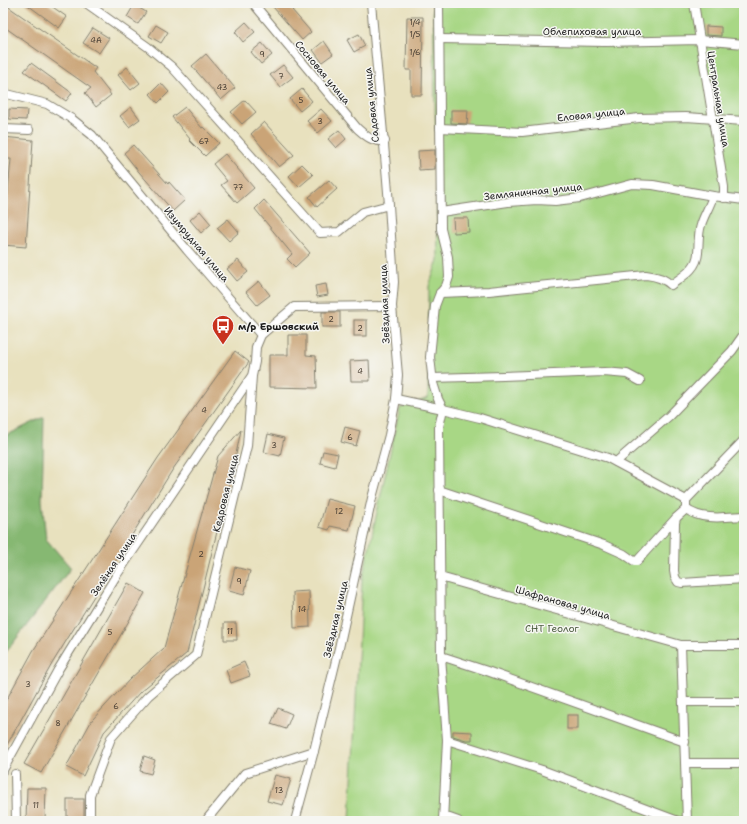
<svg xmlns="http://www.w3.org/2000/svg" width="747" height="824" viewBox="0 0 747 824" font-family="'Shantell Sans',sans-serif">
<rect width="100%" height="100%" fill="#f6f6f2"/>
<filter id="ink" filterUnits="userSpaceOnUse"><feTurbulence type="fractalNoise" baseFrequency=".025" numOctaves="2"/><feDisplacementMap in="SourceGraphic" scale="8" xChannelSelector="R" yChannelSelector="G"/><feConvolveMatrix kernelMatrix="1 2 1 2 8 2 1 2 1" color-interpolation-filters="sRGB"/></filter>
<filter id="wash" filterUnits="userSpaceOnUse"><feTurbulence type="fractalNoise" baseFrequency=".012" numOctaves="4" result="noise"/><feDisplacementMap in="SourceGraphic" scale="16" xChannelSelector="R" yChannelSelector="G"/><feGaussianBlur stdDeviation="0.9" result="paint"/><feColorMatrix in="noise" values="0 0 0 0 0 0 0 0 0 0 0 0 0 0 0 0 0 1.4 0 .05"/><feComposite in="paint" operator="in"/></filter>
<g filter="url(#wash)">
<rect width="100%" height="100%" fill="#e8e1be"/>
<polygon fill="#a8d785" stroke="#627a50" points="433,3 744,3 744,821 350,821 362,580 400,408 428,398 429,286 438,260"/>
<polygon fill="#86b872" stroke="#516a47" points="44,417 42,500 46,539 71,568 3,656 3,437"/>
<g id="blocks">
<g fill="#caa477">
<polygon points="3,3 96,68 93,72 111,95 96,107 85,93 91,88 3,26"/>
<polygon points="25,3 47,3 67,17 59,28"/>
<polygon points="278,3 290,3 295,8 292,10 311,32 302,40 273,7"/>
<polygon points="134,5 146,12 138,24 127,17"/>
<polygon points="407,17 423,17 422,95 411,95 411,70 406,70"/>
<polygon points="246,22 255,32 243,42 235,32"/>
<polygon points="156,25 168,32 161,43 149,36"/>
<polygon points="706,26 721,27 721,36 706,35"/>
<polygon points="93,28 109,38 99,53 83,43"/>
<polygon points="359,34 365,46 354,52 347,40"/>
<polygon points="324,41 333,54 322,62 313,50"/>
<polygon points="262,43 272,55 261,64 251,52"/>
<polygon points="206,54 235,88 221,100 192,66"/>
<polygon points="31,63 72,93 66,101 24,71"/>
<polygon points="283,65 293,77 280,87 270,75"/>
<polygon points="127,67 140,83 131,90 118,75"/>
<polygon points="161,83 169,92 158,103 150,94"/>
<polygon points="302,89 312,101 300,111 290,99"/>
<polygon points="245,100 256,112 242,124 231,112"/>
<polygon points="131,107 140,119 129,127 120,116"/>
<polygon points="185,107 202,128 203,127 219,143 205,156 189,140 190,139 172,117"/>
<polygon points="9,109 27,110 26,120 9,119"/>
<polygon points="321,109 332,121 318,133 307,121"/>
<polygon points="451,110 468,110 467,124 451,123"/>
<polygon points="264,122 294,155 279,167 251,134"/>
<polygon points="339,130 346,139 336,148 328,139"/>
<polygon points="3,137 33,140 26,247 3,245 11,159 3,159"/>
<polygon points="133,145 168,184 169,182 185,200 173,211 139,172 124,153"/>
<polygon points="435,150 435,169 419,170 418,151"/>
<polygon points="225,154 254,188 237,203 221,185 227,181 213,164"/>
<polygon points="302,164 313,175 299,187 289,176"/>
<polygon points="329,180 337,189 317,207 309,197"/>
<polygon points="264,200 310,253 295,267 287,259 292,254 255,209"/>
<polygon points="200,211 211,224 201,233 190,220"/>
<polygon points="453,218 468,218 469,232 454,233"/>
<polygon points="228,219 239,232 229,241 217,228"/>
<polygon points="238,260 248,272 237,281 227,269"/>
<polygon points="259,281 270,295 257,305 246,292"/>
<polygon points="326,284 328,295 317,297 315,286"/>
<rect x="322" y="312" width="18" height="15"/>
<rect x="354" y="320" width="13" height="16"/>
<polygon points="288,335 306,335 306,355 316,356 317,388 269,387 269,355 288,355"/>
<polygon points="235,351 249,362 173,469 53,662 3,752 3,706 33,651 158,458"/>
<polygon points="369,360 370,381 351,381 350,361"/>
<polygon points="345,427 360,431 356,446 341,442"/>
<polygon points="241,430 235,459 187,653 140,692 104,732 83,776 66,767 92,720 130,679 164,648 218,456"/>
<polygon points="268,434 284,438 280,456 264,452"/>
<polygon points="323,451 338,454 335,467 320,463"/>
<polygon points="327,499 355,506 349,530 330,526 329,530 319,527"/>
<polygon points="235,567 250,571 244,595 229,591"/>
<polygon points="128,583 145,593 41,773 24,764"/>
<polygon points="309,591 310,627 294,628 293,592"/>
<polygon points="224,623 236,623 237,640 224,640"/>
<polygon points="244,662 250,676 231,683 226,670"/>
<polygon points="278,708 292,714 286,729 271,724"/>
<rect x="567" y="715" width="11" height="14"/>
<polygon points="453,731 472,732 472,740 466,740 453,736"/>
<polygon points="144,756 155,760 151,774 140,771"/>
<polygon points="275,775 291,779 283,805 267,801"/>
<polygon points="27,788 46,788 45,821 26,821"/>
<rect x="67" y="799" width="17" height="22"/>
</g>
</g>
</g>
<g filter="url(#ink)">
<use href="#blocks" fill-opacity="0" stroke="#827e6d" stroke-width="1"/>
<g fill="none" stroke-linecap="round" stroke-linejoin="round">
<g stroke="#827e6d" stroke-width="10">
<g id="street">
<polyline points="86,3 148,47 172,67 320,233 339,232 363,212 389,205 394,282 392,306 398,375 396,399 389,435 372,498 339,648 314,751 295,821"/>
<path d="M253,3L357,128C366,136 372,142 385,141"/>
<path d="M371,3C377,70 384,138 389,205"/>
<polyline points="439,3 441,229 448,257 449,277 446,286 440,293 435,306 430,357 433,383 438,399 443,409 439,427 441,656 447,740 443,821"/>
<polyline points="694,3 724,187 724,198"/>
<polyline points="440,39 605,42 700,40 744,44"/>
<polyline points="3,93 47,104 72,119 92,135 187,250 261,335"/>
<polyline points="440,128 522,132 639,118 686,117 744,121"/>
<polyline points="3,129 29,130"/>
<polyline points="441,212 508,202 537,200 555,201 580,198 632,184 653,185 713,196 744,200"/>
<path d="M440,293L489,291L646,275C656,276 664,278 671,285C683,276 697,269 698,253C699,243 698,234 701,225C704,215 710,206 713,196"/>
<polyline points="432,378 503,376 604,372 627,374 640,381"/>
<polyline points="396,399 443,409 480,418 608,458 686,500"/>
<path d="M744,440L686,500V509C702,521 725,517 744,516"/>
<polyline points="616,462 669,416 732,351 744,334"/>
<polyline points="439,490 604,545 624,554 634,561 637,561 676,518"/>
<polyline points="686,509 676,518 675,523 674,571 675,577 678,582 682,583 744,579"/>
<polyline points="440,577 681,645 744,645"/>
<polyline points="681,645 687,821"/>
<polyline points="441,656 487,671 685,742"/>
<polyline points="683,702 744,702"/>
<polyline points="447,740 542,770 678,821 687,821"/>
<polyline points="686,763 744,763"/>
<polyline points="3,770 58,670 116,576 251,377"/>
<polyline points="15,774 16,821"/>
<polyline points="444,816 458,821"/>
<polyline points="90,821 90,795 111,738 148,696 196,655 247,446 252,376 255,362 256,347 261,335 294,307 392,306"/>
<polyline points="209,821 208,818 245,773 314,751"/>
</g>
</g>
<use href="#street" stroke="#fff" stroke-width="8"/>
</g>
</g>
<defs>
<g id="bus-pin" transform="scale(1.15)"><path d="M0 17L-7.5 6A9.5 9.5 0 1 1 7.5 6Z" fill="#c8321e" stroke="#f6f6f2"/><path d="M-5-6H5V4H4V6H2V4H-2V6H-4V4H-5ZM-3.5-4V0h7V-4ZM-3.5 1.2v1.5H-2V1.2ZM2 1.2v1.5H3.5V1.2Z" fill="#fff"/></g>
</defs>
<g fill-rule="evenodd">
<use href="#bus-pin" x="223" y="326"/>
</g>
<g text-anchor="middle" stroke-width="3" stroke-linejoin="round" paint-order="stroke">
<g font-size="8" fill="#483e33">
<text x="415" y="25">1/4</text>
<text x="415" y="37">1/5</text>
<text x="96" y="43">4А</text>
<text x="415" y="55">1/6</text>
<text x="262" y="57">9</text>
<text x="281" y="79">7</text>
<text x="222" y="90">43</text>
<text x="301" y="103">5</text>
<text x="320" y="124">3</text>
<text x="204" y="144">67</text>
<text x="238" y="190">77</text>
<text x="331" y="322">2</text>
<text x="360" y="331">2</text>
<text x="360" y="374">4</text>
<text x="204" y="413">4</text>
<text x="350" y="440">6</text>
<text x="274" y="448">3</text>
<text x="339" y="514">12</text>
<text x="201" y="557">2</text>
<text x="239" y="584">9</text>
<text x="302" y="612">14</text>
<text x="230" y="634">11</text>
<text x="110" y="635">5</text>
<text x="28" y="687">3</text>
<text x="116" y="709">6</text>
<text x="58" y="726">8</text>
<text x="279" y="793">13</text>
<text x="36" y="808">11</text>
</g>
<g font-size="10" fill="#1c1c1c" stroke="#f6f6f2">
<text x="592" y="35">Облепиховая улица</text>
<text transform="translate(323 72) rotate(50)" y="4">Сосновая улица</text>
<text transform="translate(719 99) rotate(81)" y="4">Центральная улица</text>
<text transform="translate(371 105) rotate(-96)" y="4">Садовая улица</text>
<text transform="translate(591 114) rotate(-6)" y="4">Еловая улица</text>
<text transform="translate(533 191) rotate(-6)" y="4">Земляничная улица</text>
<text transform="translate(197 244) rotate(50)" y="4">Изумрудная улица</text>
<text transform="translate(384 304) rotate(-92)" y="4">Звёздная улица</text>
<text transform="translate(225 493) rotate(-76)" y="4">Кедровая улица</text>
<text transform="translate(113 564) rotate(-56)" y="4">Зелёная улица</text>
<text transform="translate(563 602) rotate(16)" y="4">Шафрановая улица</text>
<text transform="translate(335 619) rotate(-77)" y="4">Звёздная улица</text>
</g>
<g font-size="10" font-weight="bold" fill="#1c1c1c" stroke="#f6f6f2" text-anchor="start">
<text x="238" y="330">м/р Ершовский</text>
</g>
<g font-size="10" fill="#4d5d41" stroke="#f6f6f2">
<text x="552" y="632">СНТ Геолог</text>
</g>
</g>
<rect width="747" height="824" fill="none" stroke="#f6f6f2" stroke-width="16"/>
</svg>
